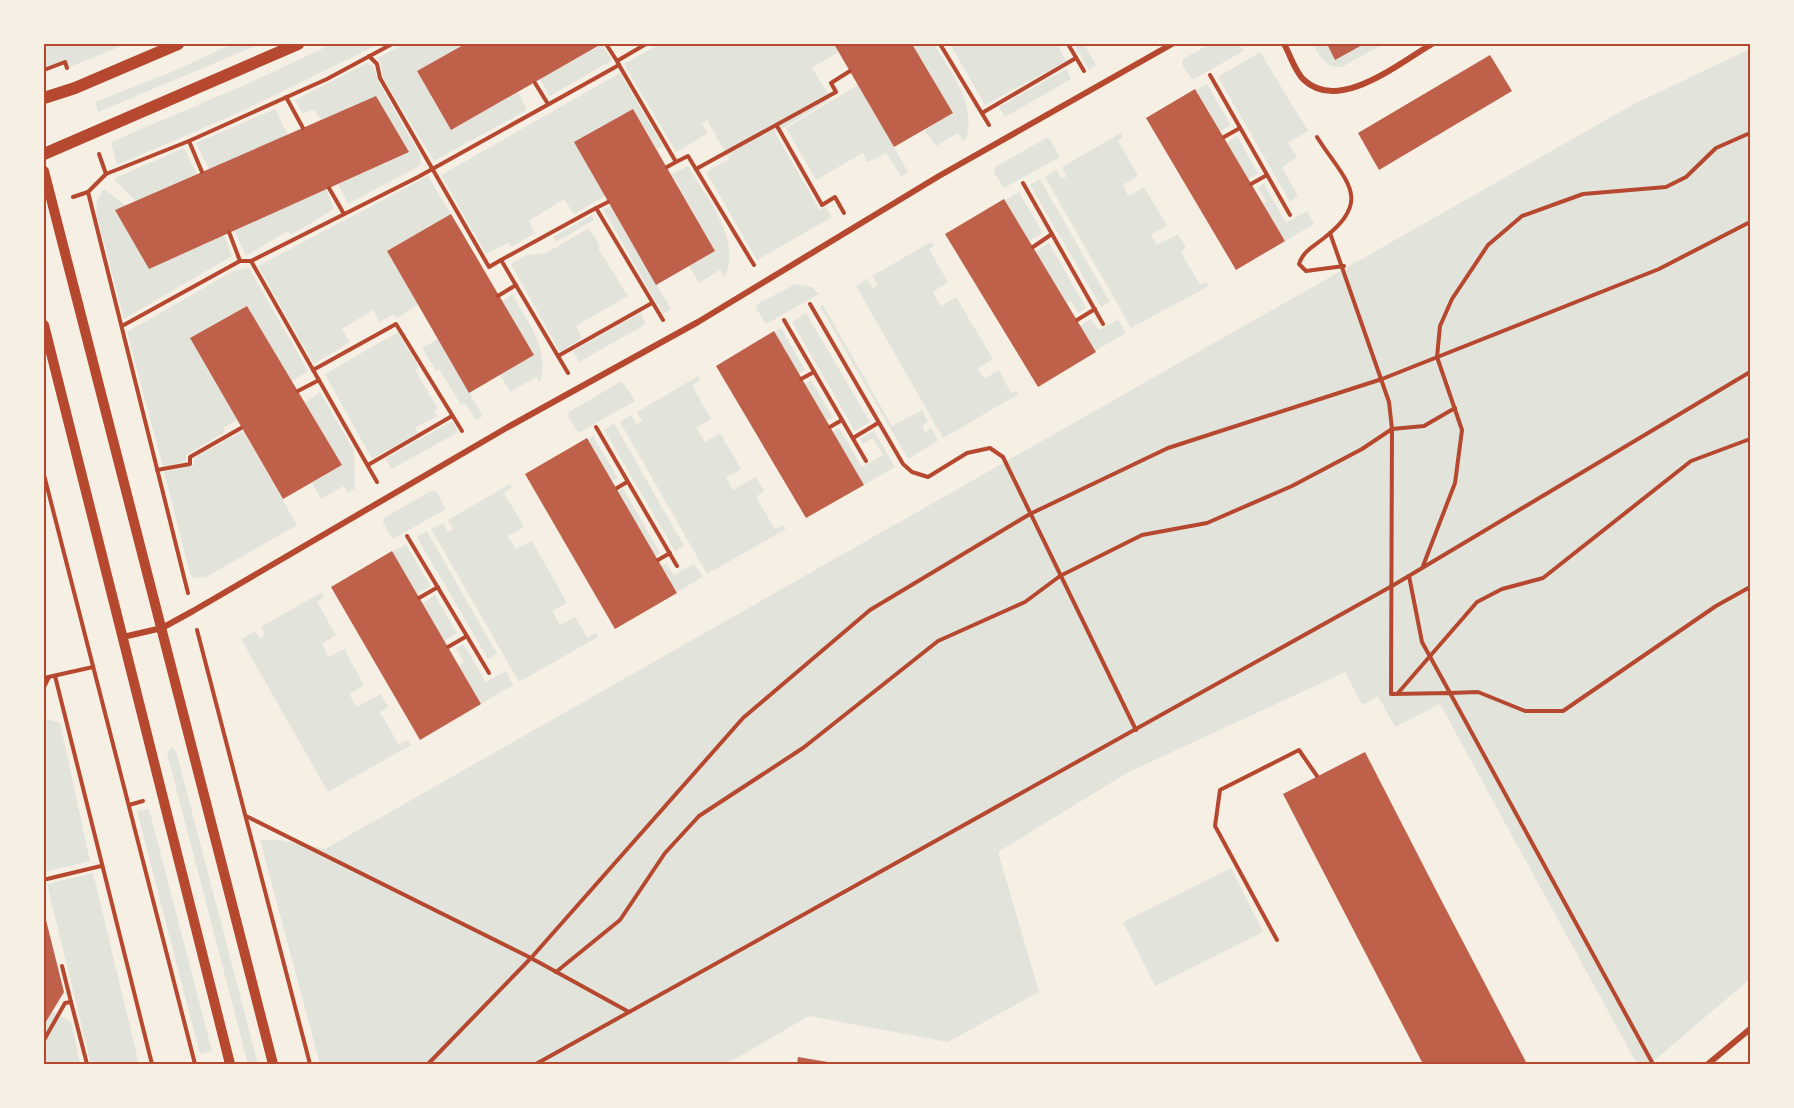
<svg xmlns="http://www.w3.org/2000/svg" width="1794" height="1108" viewBox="0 0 1794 1108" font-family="'Fira Sans Condensed',sans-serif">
<rect width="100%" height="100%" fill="#f6efe4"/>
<g fill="#e2e4dc">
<polygon points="44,44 126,44 67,68 66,63 44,70"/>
<polygon points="232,44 260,44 98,112 95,102 167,74"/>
<polygon points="332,44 379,44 236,114 117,165 111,142 249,83"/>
<polygon points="404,44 465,44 417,71 451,130 518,92 527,110 434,161 382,76 381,62 377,58"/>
<polygon points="596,44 601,44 612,60 550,96 540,79 598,47"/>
<polygon points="660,44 834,44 839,52 812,68 831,99 775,133 820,210 826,207 832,217 757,260 706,172 729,159 707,120 702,123 708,133 676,152 624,64"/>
<path d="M912,44H934C951,73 977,103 966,139L963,141L958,133L936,146L924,130L953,113Z"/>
<polygon points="950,44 1057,44 1066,61 985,105"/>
<polygon points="1074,44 1084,44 1096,65 1089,70"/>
<polygon points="1210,44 1239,44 1244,51 1192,80 1182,64 1183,59"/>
<path d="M1313,44H1383L1342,67C1325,68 1320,57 1313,44Z"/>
<polygon points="1750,49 1750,979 1650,1064 1637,1064 1440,704 1395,727 1378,696 1362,705 1345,672 1127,773 998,852 1039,992 948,1042 809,1016 726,1064 320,1064 260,840 279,840 325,849 1634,104"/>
<polygon points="1260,52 1308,131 1288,143 1297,157 1282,167 1298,196 1290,202 1218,77"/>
<polygon points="367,63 374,67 379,83 420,155 421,165 348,204 338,184 409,152 376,96 321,120 314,109 303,114 295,100"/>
<polygon points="1066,69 1071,79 1005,117 999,107"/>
<polygon points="620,73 663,146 657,149 633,109 575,142 605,196 574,214 564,199 529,221 535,233 511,247 508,243 486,254 441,175"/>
<polygon points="1207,84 1231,125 1220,131 1196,90"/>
<polygon points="858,85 908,172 901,176 886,153 868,162 863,153 816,180 786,128"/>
<polygon points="275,109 288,135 209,169 196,143"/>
<polygon points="1121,133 1123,137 1118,141 1138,176 1123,185 1128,196 1144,187 1167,226 1151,234 1157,245 1178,234 1186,248 1181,252 1200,285 1206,282 1209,286 1131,328 1045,177 1056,170 1062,179 1067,176 1062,167"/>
<polygon points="1237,136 1258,173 1248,179 1227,143"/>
<polygon points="1048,137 1060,157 1004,188 994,172 995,167"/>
<polygon points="184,148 197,174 136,201 113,179"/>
<path d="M688,166C707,199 742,238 725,277L720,270L699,283L689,266L715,251L672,174Z"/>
<polygon points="428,176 451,214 387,251 418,305 397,318 394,314 380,322 373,310 342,329 350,342 314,364 258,266"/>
<polygon points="1040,179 1110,302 1101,307 1030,185"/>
<polygon points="1264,184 1286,223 1307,211 1314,224 1285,241 1263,204 1266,202 1258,188"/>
<polygon points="104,189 126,206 224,235 232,256 124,319 96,212 97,200"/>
<polygon points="326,189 334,209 291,235 288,231 246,256 234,230"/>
<polygon points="1019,192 1043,233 1029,241 1005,200"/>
<polygon points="610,206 671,309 663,314 603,209"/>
<polygon points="592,215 594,220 556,242 553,237"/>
<polygon points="589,228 600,246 598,248 628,296 576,326 582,338 560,352 511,264 526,255 546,253"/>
<polygon points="931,242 934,246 929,249 948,282 933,292 941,306 956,297 993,359 978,368 984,379 999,370 1011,393 1017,391 1019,394 943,438 856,286 867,279 873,288 878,285 872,276"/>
<polygon points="1049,243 1086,308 1078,313 1071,301 1067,303 1035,252"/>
<polygon points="249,268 308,371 292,381 247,306 190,338 237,420 223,428 225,432 186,455 186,461 163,467 127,332 233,271"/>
<polygon points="796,284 812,287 819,294 766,324 756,308 757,304"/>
<path d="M512,294C529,324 550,349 540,383L536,377L510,392L500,375L534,355L502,302Z"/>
<polygon points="823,305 892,426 922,410 928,422 922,426 925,432 931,428 938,441 908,459 820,307"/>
<polygon points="640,313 646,324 579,362 573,351"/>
<polygon points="806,313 870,422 855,431 792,322"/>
<polygon points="1091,319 1099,330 1118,320 1126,333 1095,351 1080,326"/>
<polygon points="781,328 805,370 799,374 774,332"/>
<polygon points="398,332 419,368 415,370 438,409 434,411 437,416 415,428 418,433 372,459 325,374"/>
<polygon points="438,339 483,416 476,420 465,403 461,405 439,369 436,371 422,348"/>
<polygon points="698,376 700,380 692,386 711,419 696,428 705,442 720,433 741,469 726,477 733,490 756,477 764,491 756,497 775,529 784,525 786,529 707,574 620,422 631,415 637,424 642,421 637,412"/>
<polygon points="811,380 833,418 826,421 805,384"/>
<polygon points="620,382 624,384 635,401 578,433 568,416 569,412"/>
<polygon points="320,392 354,451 355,488 348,493 344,486 321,499 312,483 342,465 305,403"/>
<polygon points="452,421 458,432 392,469 385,459"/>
<polygon points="614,423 684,546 675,551 604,430"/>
<polygon points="839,428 862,467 883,455 873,438 863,444 860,439 874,431 895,467 864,485 832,432"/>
<polygon points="243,431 297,525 206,577 194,578 190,574 164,472 194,465 194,458"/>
<polygon points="593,436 618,478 612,481 588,439"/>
<polygon points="510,484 512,487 504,493 524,527 508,536 516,549 532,541 567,603 552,611 560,625 575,617 587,637 596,633 598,637 519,682 431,529 443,523 448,532 453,529 448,520"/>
<polygon points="623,488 660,553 656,556 618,491"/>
<polygon points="431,491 436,491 446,509 393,539 383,523 384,518"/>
<polygon points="427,531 497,654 488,659 417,537"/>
<polygon points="406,544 430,586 417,594 392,552"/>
<polygon points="666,563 674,575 694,564 703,577 677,592 662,566"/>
<polygon points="322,592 325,596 317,602 336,635 322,644 329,657 344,649 364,685 349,694 357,707 381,694 388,707 380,712 399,745 408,740 411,745 328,792 241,639 255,631 260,638 265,635 261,627"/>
<polygon points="435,595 457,633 444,641 422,604"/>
<polygon points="463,644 486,682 506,671 513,685 481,704 459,666 464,662 456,648"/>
<polygon points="44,718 60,723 90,861 44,872"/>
<polygon points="171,747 176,751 258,1064 248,1064 167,753"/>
<polygon points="149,809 212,1051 200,1054 137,811"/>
<polygon points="1231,868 1263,932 1155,986 1123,922"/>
<polygon points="93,873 139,1064 91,1064 47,884"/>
<polygon points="52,1011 71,1022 80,1064 44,1064 44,1025"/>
</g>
<g fill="#bf614a">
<polygon points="465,44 596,44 598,46 451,130 417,71"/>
<polygon points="834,44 912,44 953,113 894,147"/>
<polygon points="1327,44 1364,44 1335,60"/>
<polygon points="1490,55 1512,91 1379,170 1358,133"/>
<polygon points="1195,89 1285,241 1236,270 1146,118"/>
<polygon points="376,96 409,152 149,269 115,210"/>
<polygon points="633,109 715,251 656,285 574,142"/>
<polygon points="1004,199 1096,352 1038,387 945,234"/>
<polygon points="451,214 534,355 469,393 387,251"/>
<polygon points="247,306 342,465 283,499 190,338"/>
<polygon points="774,331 864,485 806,518 716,366"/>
<polygon points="587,438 677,593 615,629 525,474"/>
<polygon points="392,551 481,704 420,740 331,587"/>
<polygon points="1365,752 1438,894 1527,1064 1423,1064 1283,794"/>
<polygon points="44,912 64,992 44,1025"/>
<polygon points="798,1057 834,1063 834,1064 797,1064"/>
</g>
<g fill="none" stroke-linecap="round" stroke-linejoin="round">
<g stroke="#b5482f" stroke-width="4">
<polyline points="606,44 617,61"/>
<polyline points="940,44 989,125"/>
<polyline points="1068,44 1084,71"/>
<polyline points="369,56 377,64 380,78 489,267 501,260 568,373"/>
<polyline points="619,65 676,162 688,156 754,265"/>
<polyline points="44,70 65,62 67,68"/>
<polyline points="1210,75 1290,215"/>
<polyline points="535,83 548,104"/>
<polyline points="286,97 303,128"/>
<polyline points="982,113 1076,58"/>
<polyline points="777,126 822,205 835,197 844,213"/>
<polyline points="1224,137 1240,128"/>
<path d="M1317,137C1344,180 1375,199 1324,238C1314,246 1303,251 1299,264L1306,271L1344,266"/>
<polyline points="189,141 202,172"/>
<polyline points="99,154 106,174"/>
<polyline points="667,167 676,162"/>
<polyline points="696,169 836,92 831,83 850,71"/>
<polyline points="1023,183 1103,324"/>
<polyline points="1251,184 1267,175"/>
<polyline points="329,188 344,214"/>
<polyline points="88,192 188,593"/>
<polyline points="73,197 88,192 106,174 189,141 327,79 392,44"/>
<polyline points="596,208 608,202"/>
<polyline points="229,232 240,261"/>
<polyline points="1330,233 1389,402 1392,429 1391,694 1450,693 1653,1064"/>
<polyline points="1033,247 1052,234"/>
<polyline points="501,260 596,208 663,320"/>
<polyline points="251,261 377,482"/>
<polyline points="498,296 516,285"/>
<polyline points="810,304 903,464 912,472 928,477 967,453 990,448 1003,457 1136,730"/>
<polyline points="784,320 866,461"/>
<polyline points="1077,320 1095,309"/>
<polyline points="122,326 240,261 251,261 418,177 619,65 617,61 646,44"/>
<polyline points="558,356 652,303"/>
<polyline points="313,370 396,324 462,431"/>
<polyline points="801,379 814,372"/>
<polyline points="298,391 319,380"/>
<polyline points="596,427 677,566"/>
<polyline points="830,427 842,420"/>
<polyline points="853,438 878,423"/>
<polyline points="368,465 452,416"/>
<polyline points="157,470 190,464 190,457 241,428"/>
<polyline points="44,475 195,1064"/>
<polyline points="617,488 627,482"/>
<polyline points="407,536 489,673"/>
<polyline points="658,560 670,553"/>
<polyline points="1423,566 1455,483 1462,430 1437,357 1440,326 1452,299 1488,245 1522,216 1583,194 1666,187 1686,177 1716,148 1750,133"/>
<polyline points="1409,576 1422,642 1450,693 1478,692 1525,711 1563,711 1716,606 1750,587"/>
<polyline points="419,598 438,587"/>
<polyline points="197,630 310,1064"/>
<polyline points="448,647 467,636"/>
<polyline points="55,676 152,1064"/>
<polyline points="44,678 93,667"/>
<polyline points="44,687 49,677"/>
<polyline points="1398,693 1477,602 1502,589 1543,578 1691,461 1750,439"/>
<polyline points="129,805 143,801"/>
<polyline points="246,816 531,958 629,1012"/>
<polyline points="47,879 101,866"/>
<polyline points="1277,940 1215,826 1220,790 1299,750 1317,776"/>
<polyline points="62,966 71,1002"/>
<polyline points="556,972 620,920 665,853 699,816 803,748 938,641 1025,602 1060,576 1142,535 1207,523 1292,486 1362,449 1392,429 1424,426 1455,408"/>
<polyline points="44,1040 65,1003 71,1002 87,1064"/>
<polyline points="428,1064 531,958 743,718 870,610 1030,514 1168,448 1382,379 1659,269 1750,222"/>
<polyline points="536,1064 1392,586 1750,372"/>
</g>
<g stroke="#b5482f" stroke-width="6">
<path d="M1284,44C1290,54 1295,72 1304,80C1339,113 1399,63 1432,44"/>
<polyline points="123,637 162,628 193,611 508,427 698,322 939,176 1172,44"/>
<polyline points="1708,1064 1750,1029"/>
</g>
<g stroke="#b5482f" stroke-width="10">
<polyline points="44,171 273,1064"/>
<polyline points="44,325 230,1064"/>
</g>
<g stroke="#b5482f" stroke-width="12">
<polyline points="44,98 75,88 178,44"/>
<polyline points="44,154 298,44"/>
</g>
</g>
<rect width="1794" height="1108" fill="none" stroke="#f6efe4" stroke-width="90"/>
<rect x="45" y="45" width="1704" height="1018" fill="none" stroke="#b5482f" stroke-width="2"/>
</svg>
